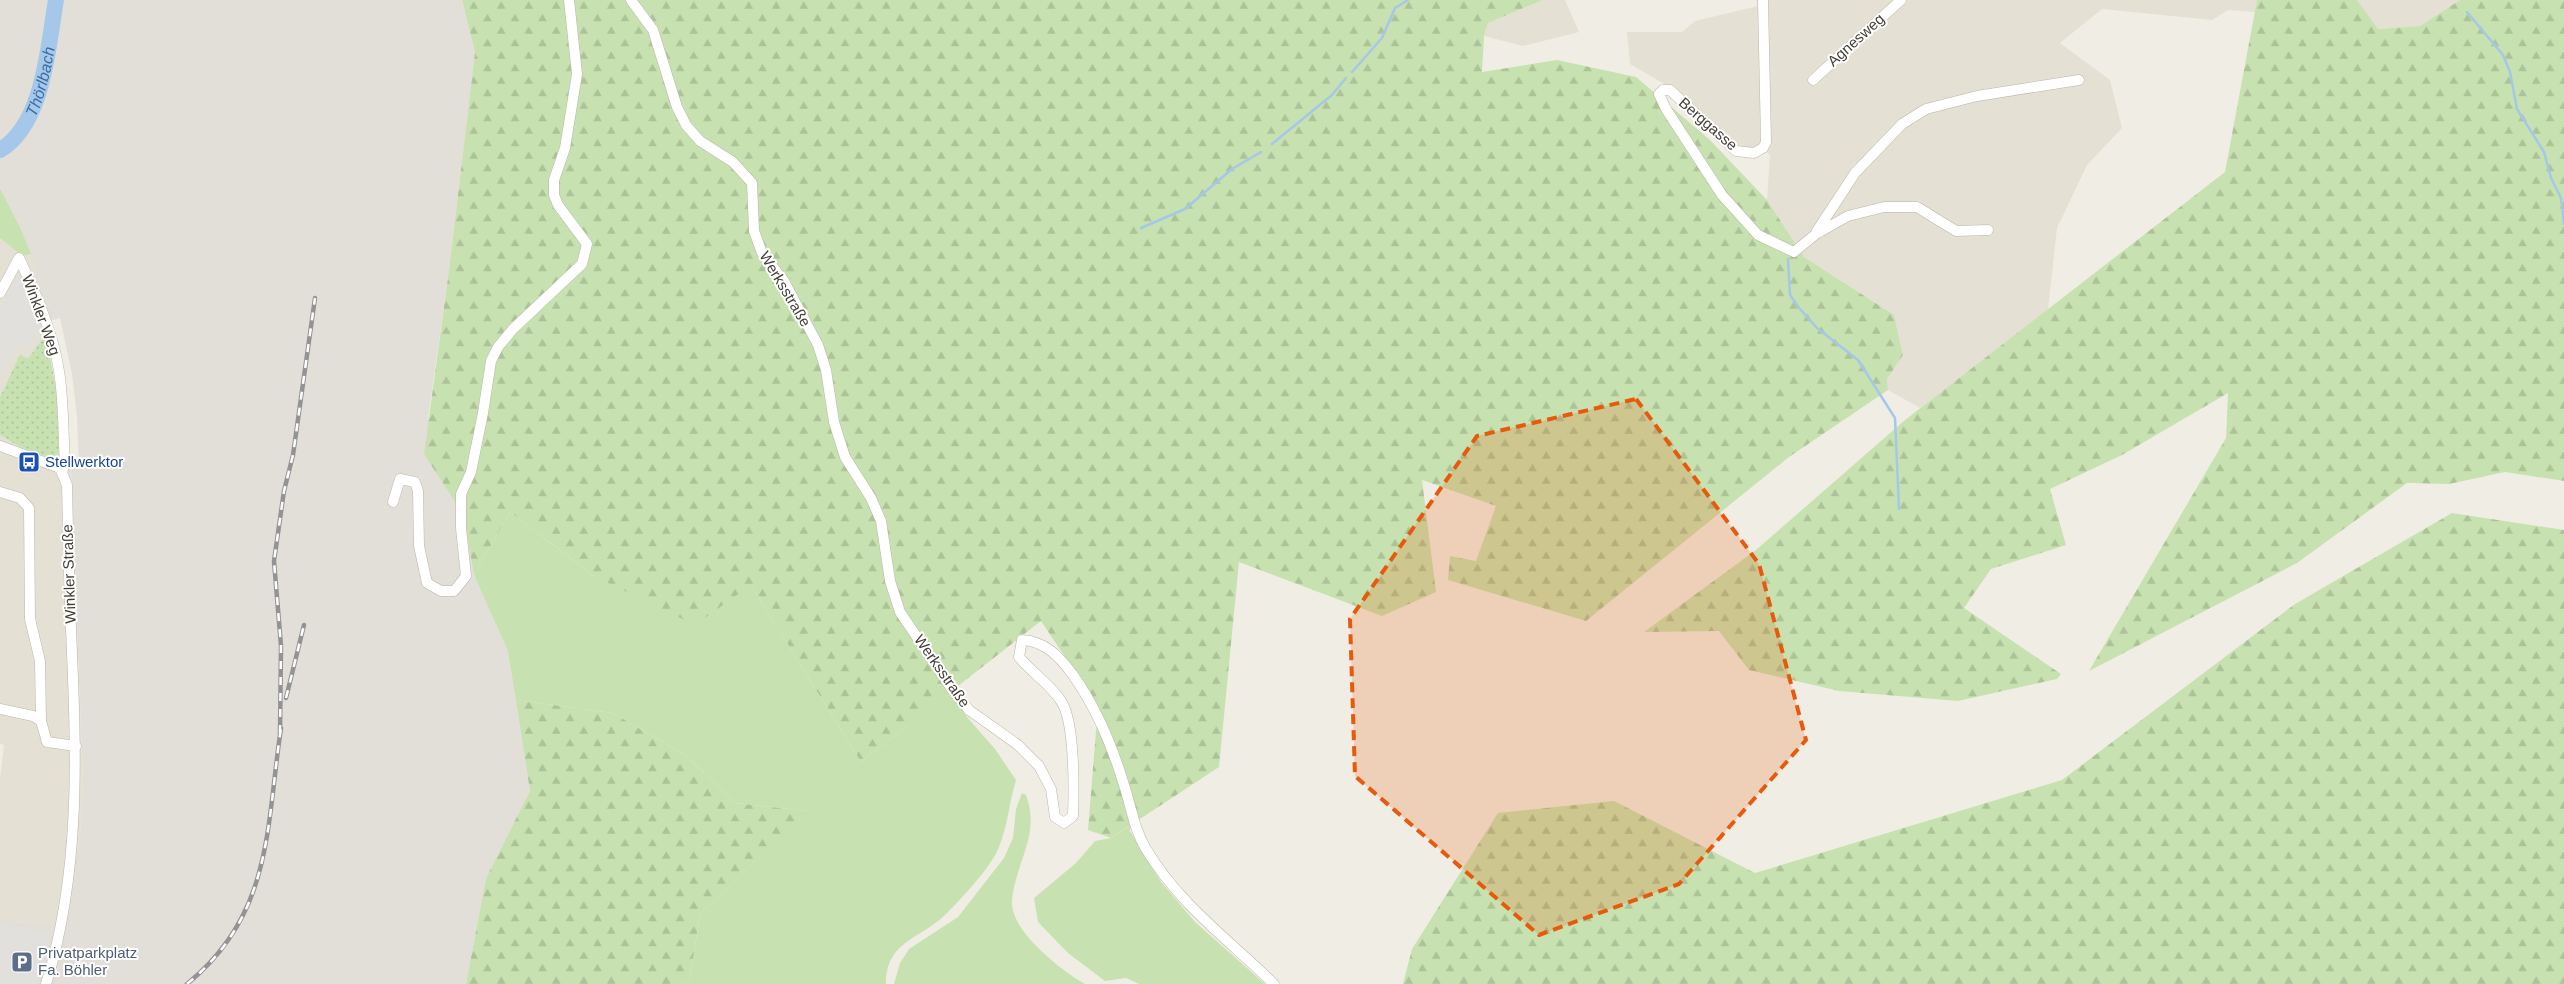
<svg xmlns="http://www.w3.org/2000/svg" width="2564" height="984" viewBox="0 0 2564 984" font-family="Arial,sans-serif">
<defs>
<pattern id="forest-firs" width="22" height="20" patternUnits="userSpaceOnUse" patternTransform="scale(1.25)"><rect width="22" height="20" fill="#c7e2b0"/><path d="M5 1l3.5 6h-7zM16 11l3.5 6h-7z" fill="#acc398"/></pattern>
<pattern id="garden-dots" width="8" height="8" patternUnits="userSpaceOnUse" patternTransform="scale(1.25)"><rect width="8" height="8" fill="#c7e2b0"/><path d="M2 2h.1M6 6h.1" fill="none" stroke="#acc398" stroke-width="1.8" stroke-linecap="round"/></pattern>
</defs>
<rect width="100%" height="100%" fill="#f0eee4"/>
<g fill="#e4e0d3">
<polygon points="1543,0 1565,0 1579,32 1523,46 1484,36 1488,23"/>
<polygon points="1756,0 2257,0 2255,12 2228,10 2212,20 2102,9 2060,43 2110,80 2122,128 2087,165 2057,228 2048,310 1920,408 1888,390 1887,379 1903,355 1894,315 1804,257 1767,200 1770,155 1760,145 1752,150 1739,148 1678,92 1630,64 1627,32 1682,32 1695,21 1758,6"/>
<polygon points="2357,0 2460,0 2420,26 2377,29"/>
<polygon points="0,238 22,256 31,254 36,268 46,334 28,360 20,354 0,397"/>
<polygon points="0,435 20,447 71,463 83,783 80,834 65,926 0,918 0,779 4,745 0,744"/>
</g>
<polygon fill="#e2dfd9" points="0,0 462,0 475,52 449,270 428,418 463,514 474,575 509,651 530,791 486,878 466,984 0,984 0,918 65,926 80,834 83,783 71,463 79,464 77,417 72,374 60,318 50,321 33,277 36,268 21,229 0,188"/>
<g fill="#c7e2b0">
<polygon points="0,188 21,229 31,254 22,256 0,238"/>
<path d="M510,512L594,576L751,585L861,762L950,692L967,717L995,749L1016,780C1009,803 1008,825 999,847C992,866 962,898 947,913C922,939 886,940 886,984H683L690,978L700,914L807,811L735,803L688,757L613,713L516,700L508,651L474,575Z"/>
<path d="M1022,793L1026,795C1041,835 1016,861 1012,900C1009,930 1061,970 1085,984H894L900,963L909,949L958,917L1004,858L1013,838L1016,809Z"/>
<polygon points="1130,826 1130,831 1161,882 1195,922 1265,984 1139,984 1126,978 1105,981 1068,953 1038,922 1034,898 1076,863 1095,841 1111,838"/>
</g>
<g fill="url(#forest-firs)">
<polygon points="462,0 1543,0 1488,23 1484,36 1482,72 1557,60 1636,77 1709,139 1767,200 1804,257 1894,315 1903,355 1887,379 1888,390 1789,457 1586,621 1448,580 1450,556 1476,561 1496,506 1422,480 1436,592 1382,616 1239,562 1219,767 1111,838 1088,830 1098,706 1041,621 861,762 751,585 695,625 594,576 510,512 474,575 463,514 424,454 449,270 475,52"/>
<polygon points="2257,0 2357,0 2378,29 2420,26 2460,0 2564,0 2564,481 2505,472 2449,484 2407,483 2297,563 2089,671 2226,438 2228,393 2122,455 2050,489 2066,545 1991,569 1964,608 2061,674 2057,679 1958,701 1839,691 1749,670 1719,631 1644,632 1756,550 1905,420 2225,172"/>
<polygon points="2452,513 2564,530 2564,984 1403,984 1412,949 1498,813 1614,801 1755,873 2062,780 2295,604"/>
<polygon points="516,700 613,713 688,757 735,803 808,811 700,914 690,978 683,984 466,984 486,878 530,791"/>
</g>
<polygon fill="url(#garden-dots)" points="46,334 57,395 59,461 20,447 0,435 0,397 20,354 28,359"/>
<g fill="#e1e0dc">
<polygon points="21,270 41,325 25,350 16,345 0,376 0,307"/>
<polygon points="0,924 51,933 37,984 0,984"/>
</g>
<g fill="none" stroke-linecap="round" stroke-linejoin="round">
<g stroke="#a5c7e9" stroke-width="2.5">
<polyline points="2467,12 2503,55 2510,72 2517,109 2544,152 2551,178 2561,198 2564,224"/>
<polyline points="1352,72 1382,38 1395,8 1408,0"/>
<polyline points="1272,144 1332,95 1346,78"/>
<polyline points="1141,228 1185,209 1232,169 1261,152"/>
<polyline points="1788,259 1790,295 1799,308 1817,328 1858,360 1895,418 1899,509"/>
</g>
<path stroke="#a5c7e9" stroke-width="16" id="s1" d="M0,150C44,124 48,46 56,0"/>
<g stroke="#bbb6a8" stroke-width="11">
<g id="minor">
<path d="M631,0L653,30L677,107L686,125L700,141L733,162L752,183L754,231L762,253L784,281L818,345L826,370L834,422L845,457L871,498L881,521L890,581L900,612L954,692L969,710L1018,745L1039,766L1051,789L1055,817L1064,823L1073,816C1074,791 1075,721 1061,701C1050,684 1032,673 1019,657L1022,640C1045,641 1060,657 1073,675C1097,709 1112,745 1124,785C1131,806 1134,829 1146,849C1179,904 1229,940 1274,984"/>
<polyline points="1763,0 1766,142 1763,148 1754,153 1736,151 1670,90 1663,90 1659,94 1666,109 1722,195 1758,235 1794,252 1816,234 1848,216 1884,207 1917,207 1956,231 1988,230"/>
<polyline points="1813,80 1901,0"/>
<polyline points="1817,231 1855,173 1902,124 1926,109 1977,96 2079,80"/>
<path d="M0,293L19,258C36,294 53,332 59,371C64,402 63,434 65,464L62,472"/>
<path d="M0,446L60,468L67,485C68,533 69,581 71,629C76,747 82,869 46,984"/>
<polyline points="0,492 20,498 29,508 30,619 40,661 41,721 47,742 76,746"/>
<polyline points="393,502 400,479 415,482 418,491 419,546 427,583 441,591 454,591 466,576 461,528 461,494 471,472 483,413 491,361 498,347 513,329 582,264 587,244 558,205 554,195 554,180 565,148 577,74 569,0"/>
<polyline points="0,709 33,716 41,721"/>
</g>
</g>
<use href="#minor" stroke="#fff" stroke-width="10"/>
<g stroke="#939393" stroke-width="4.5">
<g id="rail">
<polyline points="286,698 304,625"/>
<polyline points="280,733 281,646 274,561 284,491 293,455 315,298"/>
<path d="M187,984C273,914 266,827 281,728"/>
</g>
</g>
<use href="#rail" stroke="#fff" stroke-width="2.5" stroke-dasharray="8" stroke-linecap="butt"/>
</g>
<path fill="#e8590c" fill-opacity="0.2" stroke="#e8590c" stroke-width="4" stroke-dasharray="10 6" stroke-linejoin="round" d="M1636,399L1759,564L1806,740L1679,884L1539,935L1355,776L1350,619L1477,436Z"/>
<defs>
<g id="bus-square" transform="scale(1.125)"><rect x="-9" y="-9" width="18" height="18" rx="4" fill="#1a4fb4" stroke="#fff"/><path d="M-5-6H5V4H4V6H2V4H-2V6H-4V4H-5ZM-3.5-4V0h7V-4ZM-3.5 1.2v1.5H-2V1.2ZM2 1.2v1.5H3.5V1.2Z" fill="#fff"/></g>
<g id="parking-square" transform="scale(1.125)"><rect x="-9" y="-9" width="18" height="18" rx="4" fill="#5c6f8a" stroke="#fff"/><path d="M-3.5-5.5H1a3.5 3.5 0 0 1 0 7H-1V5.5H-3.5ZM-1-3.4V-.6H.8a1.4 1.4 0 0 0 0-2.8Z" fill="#fff"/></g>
</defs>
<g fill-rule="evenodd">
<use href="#bus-square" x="29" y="462"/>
<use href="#parking-square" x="22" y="962"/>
</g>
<g text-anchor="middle" stroke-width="4" stroke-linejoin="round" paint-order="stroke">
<g font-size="15" fill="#423e35" stroke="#fff">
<text transform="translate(1856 40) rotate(-42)" y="5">Agnesweg</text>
<text transform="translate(1708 124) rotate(41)" y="5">Berggasse</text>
<text transform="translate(785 289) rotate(59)" y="5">Werksstraße</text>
<text transform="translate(41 315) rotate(70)" y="5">Winkler Weg</text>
<text transform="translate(69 574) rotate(-92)" y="5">Winkler Straße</text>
<text transform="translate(942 671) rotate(55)" y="5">Werksstraße</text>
</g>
<g font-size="15" fill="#164399" stroke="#fff" text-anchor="start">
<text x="45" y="467">Stellwerktor</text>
</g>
<g font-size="15" fill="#4e5e75" stroke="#fff" text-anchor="start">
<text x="38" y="958">Privatparkplatz<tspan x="38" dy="17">Fa. Böhler</tspan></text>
</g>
<g font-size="16" font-style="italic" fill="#386da4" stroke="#fff">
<text dy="6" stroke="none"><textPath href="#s1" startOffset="82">Thörlbach</textPath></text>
</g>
</g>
</svg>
